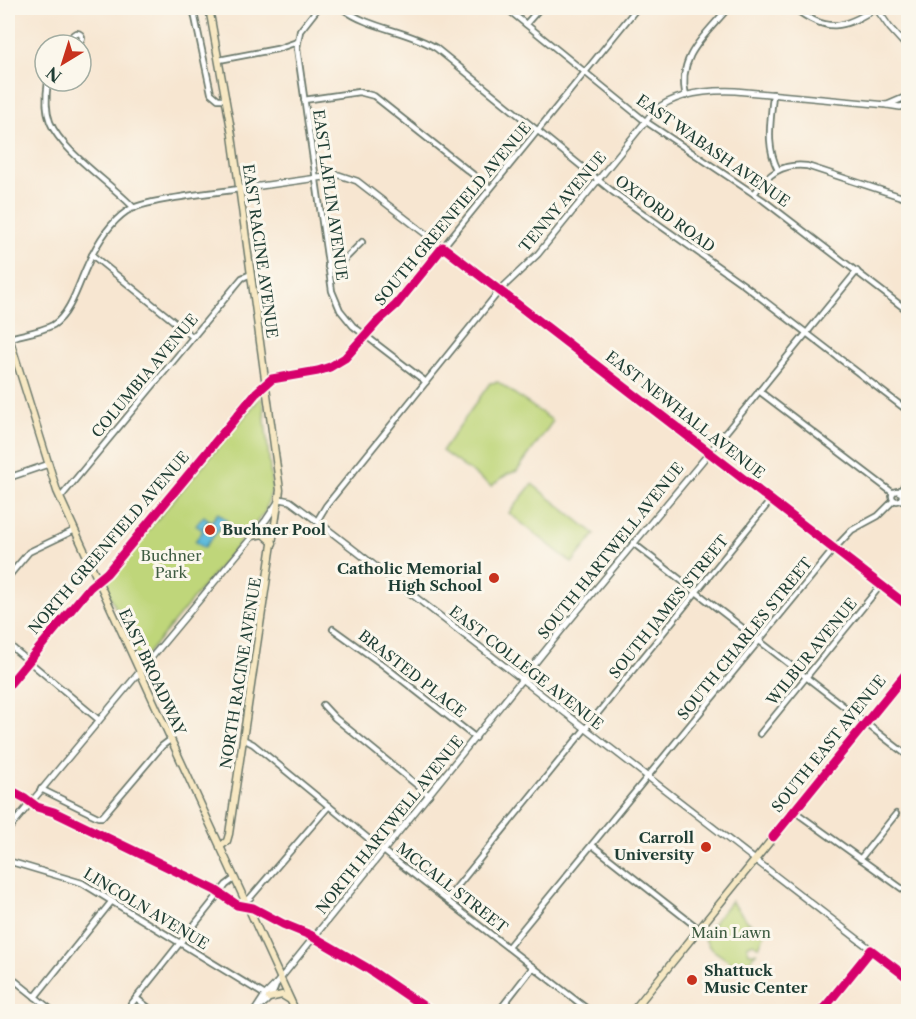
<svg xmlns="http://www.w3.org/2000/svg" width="916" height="1019" viewBox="0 0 916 1019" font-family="'Libre Caslon Text',serif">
<rect width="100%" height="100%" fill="#fbf7ec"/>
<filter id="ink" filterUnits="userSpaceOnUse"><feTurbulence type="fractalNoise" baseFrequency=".0167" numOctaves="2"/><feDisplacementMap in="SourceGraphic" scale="12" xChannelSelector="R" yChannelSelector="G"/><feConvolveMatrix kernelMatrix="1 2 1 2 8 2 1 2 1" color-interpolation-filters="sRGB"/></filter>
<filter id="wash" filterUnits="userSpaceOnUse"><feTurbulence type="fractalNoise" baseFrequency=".008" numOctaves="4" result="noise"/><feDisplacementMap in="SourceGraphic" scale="24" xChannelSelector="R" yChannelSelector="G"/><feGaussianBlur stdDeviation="1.35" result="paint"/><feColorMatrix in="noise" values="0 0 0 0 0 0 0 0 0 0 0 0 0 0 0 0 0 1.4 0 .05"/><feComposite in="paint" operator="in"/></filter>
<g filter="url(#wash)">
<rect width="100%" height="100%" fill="#f7e6d1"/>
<g fill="#bfd67a" stroke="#6f8a57" stroke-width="1.5">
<polygon points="498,382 553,421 517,471 508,474 491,486 442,451 490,383"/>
<polygon points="260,398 263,400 272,489 265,512 140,663 104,582"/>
<polygon points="532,484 595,534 572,563 509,513"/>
<polygon points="731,901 748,922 765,933 759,947 753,943 747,946 749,953 756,953 744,968 739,968 710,948 703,936"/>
</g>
<polygon fill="#5ebbdc" stroke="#3e7c88" stroke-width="1.5" points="218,513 227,520 204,548 195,541 203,531 196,525 204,516 209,520 203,527 205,529"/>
</g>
<g filter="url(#ink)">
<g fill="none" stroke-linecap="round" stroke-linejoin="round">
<g stroke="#6b786b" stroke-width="8">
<g id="minor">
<polyline points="193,8 211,93 218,99 226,99"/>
<polyline points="318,8 300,31 297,48 332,291 340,310 353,326 426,382"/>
<path d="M342,8C369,29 407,30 436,48L613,192L744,285L908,411"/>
<polyline points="506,8 645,121 763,200 908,311"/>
<path d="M794,8C827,33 843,29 876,8"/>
<polyline points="526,24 540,8"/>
<circle cx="77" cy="38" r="5"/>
<polyline points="64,45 72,40"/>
<polyline points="219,60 277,49 297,42"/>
<path d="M48,81C46,94 45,109 50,122C62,152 111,183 134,208"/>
<path d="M773,94C771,121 765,145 778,170"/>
<path d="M686,96C676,57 706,35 728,8"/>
<polyline points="304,100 359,92 374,96 490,188"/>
<path d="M754,194C768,174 782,163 807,166L908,199"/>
<polyline points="92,255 193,337"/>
<polyline points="328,267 345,259 362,242"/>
<polyline points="857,271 709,453 908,606"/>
<path d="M9,338C23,334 40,332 53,325C70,315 79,283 87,266C96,245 108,224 127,211C146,199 214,193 239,189"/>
<polyline points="759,391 893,493"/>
<polyline points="8,478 49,464"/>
<circle cx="897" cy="496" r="5"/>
<polyline points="899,492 908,481"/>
<polyline points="60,498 237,284 242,278 251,274"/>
<polyline points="901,499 908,506"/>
<polyline points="317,521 326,506 500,290"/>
<polyline points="633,543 908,756"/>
<polyline points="8,577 29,552 75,530"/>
<polyline points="333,629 383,665 476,738"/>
<polyline points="8,644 99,720"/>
<polyline points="8,686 90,587 107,573 256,393 272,379 318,371 336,364 350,353 378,321 396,305 637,8"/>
<polyline points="323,705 335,718 429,795"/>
<polyline points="760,734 881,585"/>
<polyline points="243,739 253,744 391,857 591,1012"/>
<polyline points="41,789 98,817 102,817 162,746 170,740"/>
<polyline points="794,811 908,893"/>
<polyline points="592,845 699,929"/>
<polyline points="860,859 896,814"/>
<polyline points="8,861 82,883 265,995"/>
<polyline points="447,899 771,500"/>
<polyline points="244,901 250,898 329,806"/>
<polyline points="508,947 834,549 852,530 878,516 894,500"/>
<polyline points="8,975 54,1012"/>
<polyline points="35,997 112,901"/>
<polyline points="136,998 154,1012"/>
<polyline points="125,1012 226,885 234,879"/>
<polyline points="498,1012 533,967"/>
</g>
</g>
<g stroke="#6b786b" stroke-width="8">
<g id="tertiary">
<polyline points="876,8 890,28 908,48"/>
<polyline points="887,105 908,96"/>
<polyline points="239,189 339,175 357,181 709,453 565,626 276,984 265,995 254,1012"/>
<path d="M500,290L538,254L654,111C676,93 707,90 735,91L887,105L900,107L908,105"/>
<polyline points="8,830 266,520 280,499 290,501 317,521 908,978"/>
<path d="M258,1007C266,1004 274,993 276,984"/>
<polyline points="821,1012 871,950"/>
</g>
</g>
<g stroke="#6b786b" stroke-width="9">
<g id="secondary">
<polyline points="209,8 232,135 280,490 229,834 227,841 220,847"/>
<polyline points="8,334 57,491 296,1012"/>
<polyline points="253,536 263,534 273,543"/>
<polyline points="269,998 282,995 290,1000"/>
<polyline points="632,1012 908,671"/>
</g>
</g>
<use href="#minor" stroke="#fff" stroke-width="4.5"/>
<use href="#tertiary" stroke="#fff" stroke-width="5"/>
<use href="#secondary" stroke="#f7e8c3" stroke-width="6"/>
<g stroke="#fbf7ec" stroke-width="13">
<g id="cycleway">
<polyline points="8,686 90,587 107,573 256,393 272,379 318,371 330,367 345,358 378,321 396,305 443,247 908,606"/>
<polyline points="8,789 25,798 37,807 54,812 215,890 237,905 253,908 283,924 310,935 367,968 432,1012"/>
<polyline points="773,837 908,671"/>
<polyline points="821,1012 871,950 908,978"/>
</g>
</g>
<use href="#cycleway" stroke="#d6006c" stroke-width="9"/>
</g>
</g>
<g fill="#c8321e" stroke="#fbf7ec" stroke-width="2">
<circle cx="210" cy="530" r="6"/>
<circle cx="494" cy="578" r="6"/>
<circle cx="706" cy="847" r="6"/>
<circle cx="692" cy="980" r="6"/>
</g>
<g text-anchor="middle" stroke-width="6" stroke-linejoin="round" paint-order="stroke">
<g font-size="15" fill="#1f3d34" stroke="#fbf7ec">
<text transform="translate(713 151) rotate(35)" y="5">EAST WABASH AVENUE</text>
<text transform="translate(330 195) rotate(82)" y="5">EAST LAFLIN AVENUE</text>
<text transform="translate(563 202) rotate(-50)" y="5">TENNY AVENUE</text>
<text transform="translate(453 214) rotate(-50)" y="5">SOUTH GREENFIELD AVENUE</text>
<text transform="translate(665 214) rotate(36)" y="5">OXFORD ROAD</text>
<text transform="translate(260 251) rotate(82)" y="5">EAST RACINE AVENUE</text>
<text transform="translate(145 376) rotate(-50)" y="5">COLUMBIA AVENUE</text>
<text transform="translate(685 415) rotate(38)" y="5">EAST NEWHALL AVENUE</text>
<text transform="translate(109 543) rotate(-49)" y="5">NORTH GREENFIELD AVENUE</text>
<text transform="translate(611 551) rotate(-51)" y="5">SOUTH HARTWELL AVENUE</text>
<text transform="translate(669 607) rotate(-51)" y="5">SOUTH JAMES STREET</text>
<text transform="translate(745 639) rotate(-51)" y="5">SOUTH CHARLES STREET</text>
<text transform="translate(812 652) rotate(-51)" y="5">WILBUR AVENUE</text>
<text transform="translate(526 668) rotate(38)" y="5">EAST COLLEGE AVENUE</text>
<text transform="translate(152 672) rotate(65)" y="5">EAST BROADWAY</text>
<text transform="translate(241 673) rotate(-81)" y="5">NORTH RACINE AVENUE</text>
<text transform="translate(412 674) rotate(38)" y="5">BRASTED PLACE</text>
<text transform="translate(829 744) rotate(-51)" y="5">SOUTH EAST AVENUE</text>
<text transform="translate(390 825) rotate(-51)" y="5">NORTH HARTWELL AVENUE</text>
<text transform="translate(452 888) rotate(38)" y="5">MCCALL STREET</text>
<text transform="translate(146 909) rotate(31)" y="5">LINCOLN AVENUE</text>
</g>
<g font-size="15" font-weight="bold" fill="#1f3d34" stroke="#fbf7ec" text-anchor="start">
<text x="222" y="535">Buchner Pool</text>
<text x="482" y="574" text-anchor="end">Catholic Memorial<tspan x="482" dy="17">High School</tspan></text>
<text x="694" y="843" text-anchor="end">Carroll<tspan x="694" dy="17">University</tspan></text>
<text x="704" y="976">Shattuck<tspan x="704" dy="17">Music Center</tspan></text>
</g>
<g font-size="15" fill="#3f5c42" stroke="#fbf7ec">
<text x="171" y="561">Buchner<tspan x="171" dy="17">Park</tspan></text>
<text x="731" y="938">Main Lawn</text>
</g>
</g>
<rect width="916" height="1019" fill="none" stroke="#fbf7ec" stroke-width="30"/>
<g transform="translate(63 63) rotate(218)"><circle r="28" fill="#fbf7ec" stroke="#a3ada2" stroke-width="1.5"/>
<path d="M0-4.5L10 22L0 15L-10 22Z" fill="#c8321e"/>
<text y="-9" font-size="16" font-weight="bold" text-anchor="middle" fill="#1f3d34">N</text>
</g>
</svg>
